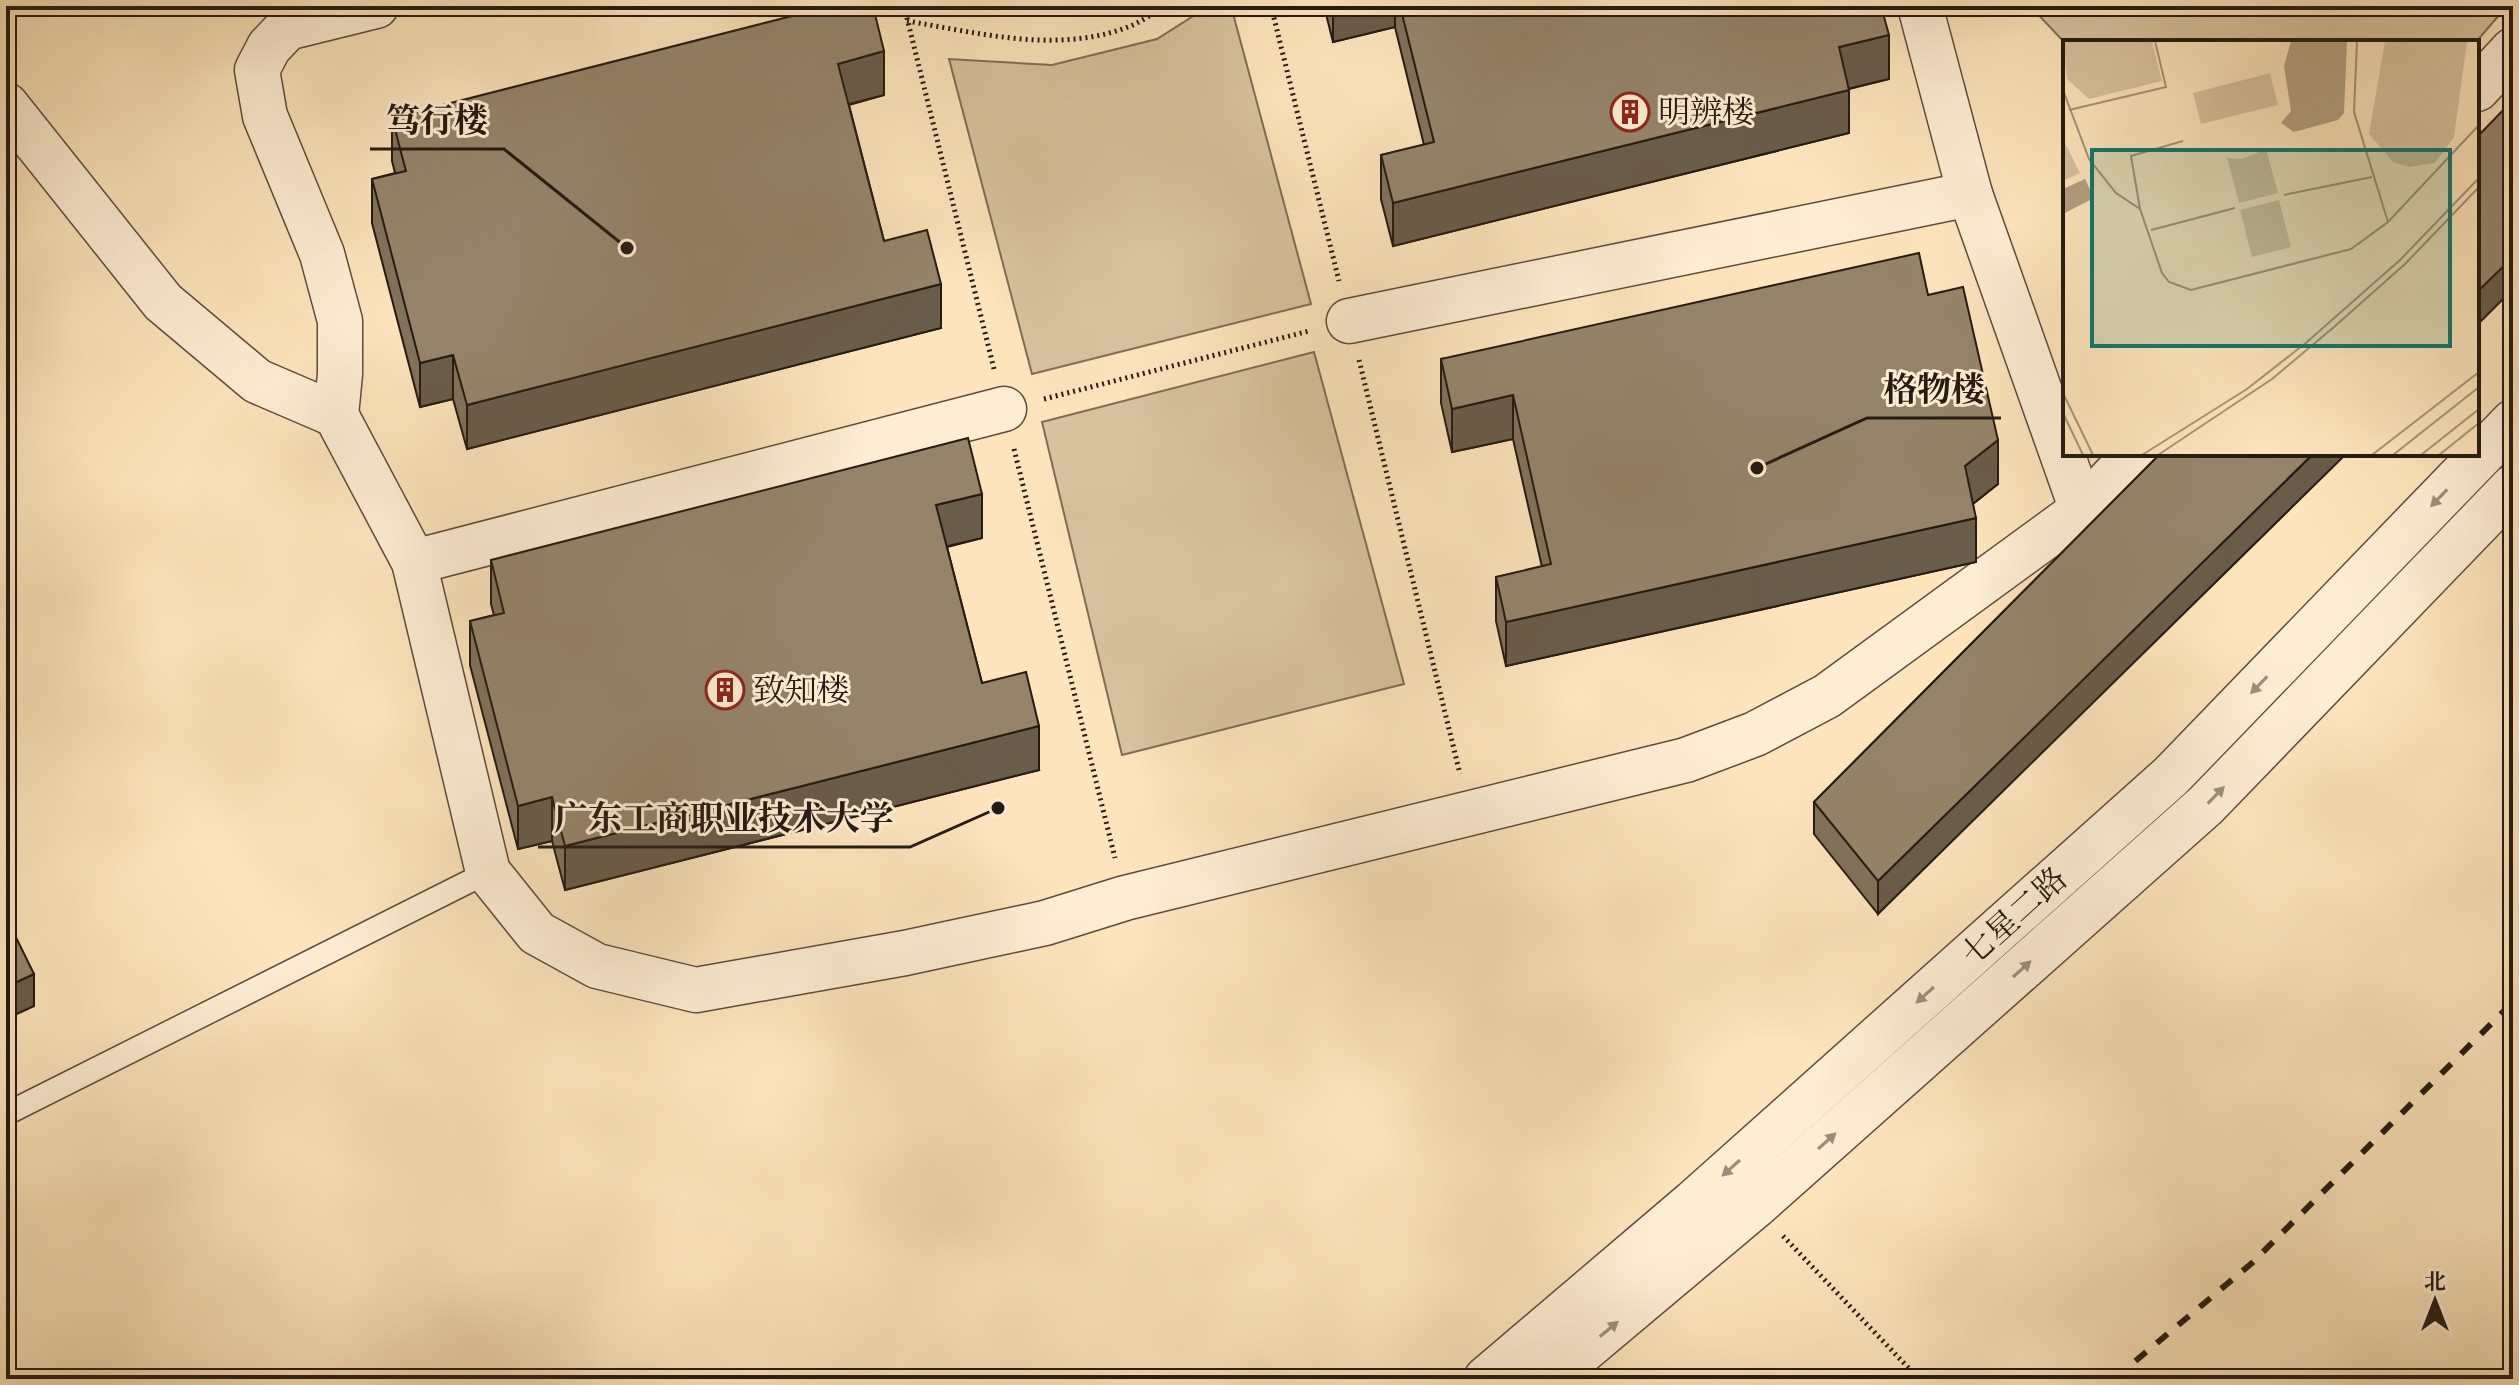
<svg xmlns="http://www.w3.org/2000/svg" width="2519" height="1385" viewBox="0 0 2519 1385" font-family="'IM FELL English','Noto Serif SC',serif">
<rect width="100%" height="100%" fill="#fde4bc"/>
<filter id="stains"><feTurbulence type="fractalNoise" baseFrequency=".0025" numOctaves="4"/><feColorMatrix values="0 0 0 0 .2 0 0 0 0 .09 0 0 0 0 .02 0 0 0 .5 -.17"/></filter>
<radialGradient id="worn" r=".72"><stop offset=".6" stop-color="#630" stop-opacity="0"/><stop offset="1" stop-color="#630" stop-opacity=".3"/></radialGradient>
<g fill="#d8c29f" stroke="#7e6e58" stroke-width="2">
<polygon points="1209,6 1231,6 1311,304 1032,374 949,59 1052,65 1157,39"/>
<polygon points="2030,6 2507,6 2476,42 2065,43"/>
<polygon points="1314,352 1404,684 1122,755 1042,422"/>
</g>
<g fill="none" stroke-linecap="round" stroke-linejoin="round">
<g stroke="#5b4d3c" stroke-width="25">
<polyline id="service" points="6,1114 488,872"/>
</g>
<g stroke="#5b4d3c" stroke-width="47">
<g id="minor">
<polyline points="1920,6 1970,194 2082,510"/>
<polyline points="2477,89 2513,50"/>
<polyline points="6,105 163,302 257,381 336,415 414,562 488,872 537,933 597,966 696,990 905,953 1045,923 1125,898 1686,760 1755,734 1827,696 2082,510 2135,454"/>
<polyline points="1349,321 1970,194"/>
<polyline points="336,415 340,374 340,321 322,254 265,116 257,70 269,47 287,28 376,6"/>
<polyline points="414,562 1004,409"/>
</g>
</g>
<g stroke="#5b4d3c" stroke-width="47">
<g id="tertiary">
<polyline points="1486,1379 1694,1202 2171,776 2513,422"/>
<polyline points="1549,1379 1755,1206 2206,805 2513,487"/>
</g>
</g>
<g stroke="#251b12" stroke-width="5" stroke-dasharray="2 4" stroke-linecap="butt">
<polyline points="904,6 994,369"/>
<polyline points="1271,6 1339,281"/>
<path d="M907,21C979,33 1057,54 1128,27C1141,22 1153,13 1166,6"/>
<polyline points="1359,360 1460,774"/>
<polyline points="1044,399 1309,331"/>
<polyline points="1014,449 1115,858"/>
<polyline points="1783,1236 1919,1379"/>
</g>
<use href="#service" stroke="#feedd3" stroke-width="22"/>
<use href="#minor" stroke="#feedd3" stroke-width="44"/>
<use href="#tertiary" stroke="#feedd3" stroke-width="44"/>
<polyline stroke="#251b12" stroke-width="6" stroke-dasharray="14 14" stroke-linecap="butt" points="2114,1379 2252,1263 2513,1002"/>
</g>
<g fill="#80725b" stroke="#251b12" stroke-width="2">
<polygon points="1324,6 1881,6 1889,79 1849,89 1849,133 1393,246 1381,199 1381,155 1424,145 1395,27 1333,42"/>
<polygon points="884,95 849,105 884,241 941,328 467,449 453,399 420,407 372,223 372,179 395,173 392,161 392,118"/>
<polygon points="1928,295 1998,484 1973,504 1976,562 1506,666 1496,621 1496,577 1542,567 1513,439 1452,452 1441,403 1441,359"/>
<polygon points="2160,454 1878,914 1814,834 1814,802"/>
<polygon points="982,538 947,547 982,683 1039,770 565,890 552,841 518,849 470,665 470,621 494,615 491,604 491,560"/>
</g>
<g fill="#685c4a" stroke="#251b12" stroke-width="2">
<polygon points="1333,6 1395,6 1395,27 1333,42"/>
<polygon points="1889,35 1889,79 1839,91 1839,47"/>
<polygon points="884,51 884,95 838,107 838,64"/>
<polygon points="1849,90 1849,133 1393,246 1393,203"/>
<polygon points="2513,257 2513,289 2477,325 2477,292"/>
<polygon points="941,284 941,328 467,449 467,405"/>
<polygon points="453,355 453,399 420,407 420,363"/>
<polygon points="1513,395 1513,439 1452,452 1452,409"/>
<polygon points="1998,440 1998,484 1965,510 1965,466"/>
<polygon points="2313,454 2346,454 1878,914 1878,881"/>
<polygon points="982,494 982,538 936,549 936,505"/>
<polygon points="1976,518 1976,562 1506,666 1506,622"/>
<polygon points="1039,726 1039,770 565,890 565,846"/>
<polygon points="552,797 552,841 518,849 518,806"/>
<polygon points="34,974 34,1006 6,1019 6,987"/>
</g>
<g fill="#95846a" stroke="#251b12" stroke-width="2">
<polygon points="831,6 873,6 884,51 838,64 884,241 927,230 941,284 467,405 453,355 420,363 372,179 406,171 392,118"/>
<polygon points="1400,6 1881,6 1889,35 1839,47 1849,90 1393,203 1381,155 1434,142"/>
<polygon points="2513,100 2513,257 2477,292 2477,137"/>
<polygon points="1919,253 1928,295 1963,287 1998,440 1965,466 1976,518 1506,622 1496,577 1551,564 1513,395 1452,409 1441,359"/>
<polygon points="968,438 982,494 936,505 982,683 1026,672 1039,726 565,846 552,797 518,806 470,621 504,613 491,560"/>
<polygon points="2160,454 2313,454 1878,881 1814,802"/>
<polygon points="6,917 34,974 6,987"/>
</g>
<defs><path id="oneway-solid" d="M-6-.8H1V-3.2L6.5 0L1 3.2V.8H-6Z" transform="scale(2)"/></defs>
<g fill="#9c8e7c">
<use href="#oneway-solid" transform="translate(2439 498) rotate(134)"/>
<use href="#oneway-solid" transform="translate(2259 685) rotate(134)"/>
<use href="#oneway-solid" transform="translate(2216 795) rotate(-46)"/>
<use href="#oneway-solid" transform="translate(2022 969) rotate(-42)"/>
<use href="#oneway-solid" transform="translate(1925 995) rotate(138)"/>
<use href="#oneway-solid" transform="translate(1827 1141) rotate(-42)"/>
<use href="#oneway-solid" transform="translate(1731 1168) rotate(138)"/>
<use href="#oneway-solid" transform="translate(1609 1329) rotate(-40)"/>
</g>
<defs>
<g id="building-ring" transform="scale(2)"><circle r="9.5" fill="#feedd3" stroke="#8f2418" stroke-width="1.5"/><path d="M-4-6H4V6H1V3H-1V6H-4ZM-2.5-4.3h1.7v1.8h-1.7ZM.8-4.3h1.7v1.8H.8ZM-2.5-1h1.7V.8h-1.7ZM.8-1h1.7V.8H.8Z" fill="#8f2418"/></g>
</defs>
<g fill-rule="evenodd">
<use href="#building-ring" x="1630" y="112"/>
<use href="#building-ring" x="725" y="690"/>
</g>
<g text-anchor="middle" stroke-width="6" stroke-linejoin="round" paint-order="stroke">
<g font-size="32" fill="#251b12" stroke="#feedd3" text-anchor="start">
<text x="1658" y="123">明辨楼</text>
<text x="753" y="701">致知楼</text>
</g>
<g font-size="32" fill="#251b12" stroke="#feedd3">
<text transform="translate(2014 916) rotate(-42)" y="11">七星二路</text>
</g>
</g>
<g transform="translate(2063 40)">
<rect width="416" height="416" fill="#fde4bc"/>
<path d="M0,1H89L99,41L26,59L4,39ZM322,1H404L391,97L372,123L346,127L330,122L306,94ZM207,33L215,65L138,84L130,53ZM0,99L17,133L0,141ZM203,109L215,153L176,163L164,118L179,119ZM216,160L228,207L189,217L177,170Z" fill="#d8c29f"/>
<path d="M228,1H284L281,73L275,80L231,92L218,83L228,71L221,26ZM22,139L31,158L0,174V149Z" fill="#b4a082"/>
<path fill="none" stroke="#a79478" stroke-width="2" d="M294,1L291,72L325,182M0,50L26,119L53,153L77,169L99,233L106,242L128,250L288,209L325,182L416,85M6,70L103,47L92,1M221,155L309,137M77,169L68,116L120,101M88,190L172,168M0,353L30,415M0,373L20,415M79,415L184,349L244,302L337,220L416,138M95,415L209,339L271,287L342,224L416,147M309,415L416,332M330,415L416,347M358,415L416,369M376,415L416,383"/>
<path fill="#0f766e" fill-opacity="0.15" stroke="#0f766e" stroke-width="4" d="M29,110H387V306H29Z"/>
<rect width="416" height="416" fill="none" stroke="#251b12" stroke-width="4"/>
</g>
<path fill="none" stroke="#251b12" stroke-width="3" d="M627 248L504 149H370M1757 468L1867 418H2001M998 808L910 847H538"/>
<g fill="#251b12" stroke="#feedd3" stroke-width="3">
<circle cx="627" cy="248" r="8"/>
<circle cx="1757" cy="468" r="8"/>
<circle cx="998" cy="808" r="8"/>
</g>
<g font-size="34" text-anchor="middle" font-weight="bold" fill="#251b12" stroke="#feedd3" stroke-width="6" stroke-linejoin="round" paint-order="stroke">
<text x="437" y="132">笃行楼</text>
<text x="1934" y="401">格物楼</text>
<text x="724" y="830">广东工商职业技术大学</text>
</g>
<rect width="2519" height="1385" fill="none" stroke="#fde4bc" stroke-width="32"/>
<rect x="8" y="8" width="2503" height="1369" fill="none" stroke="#251b12" stroke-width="4"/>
<rect x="16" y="16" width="2487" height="1353" fill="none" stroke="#251b12" stroke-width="2"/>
<g transform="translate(2435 1301)" stroke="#feedd3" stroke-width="6" paint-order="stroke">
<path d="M0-6L14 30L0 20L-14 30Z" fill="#251b12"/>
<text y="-12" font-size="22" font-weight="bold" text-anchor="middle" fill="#251b12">北</text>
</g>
<rect width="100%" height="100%" filter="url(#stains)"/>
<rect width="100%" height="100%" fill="url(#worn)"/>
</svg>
